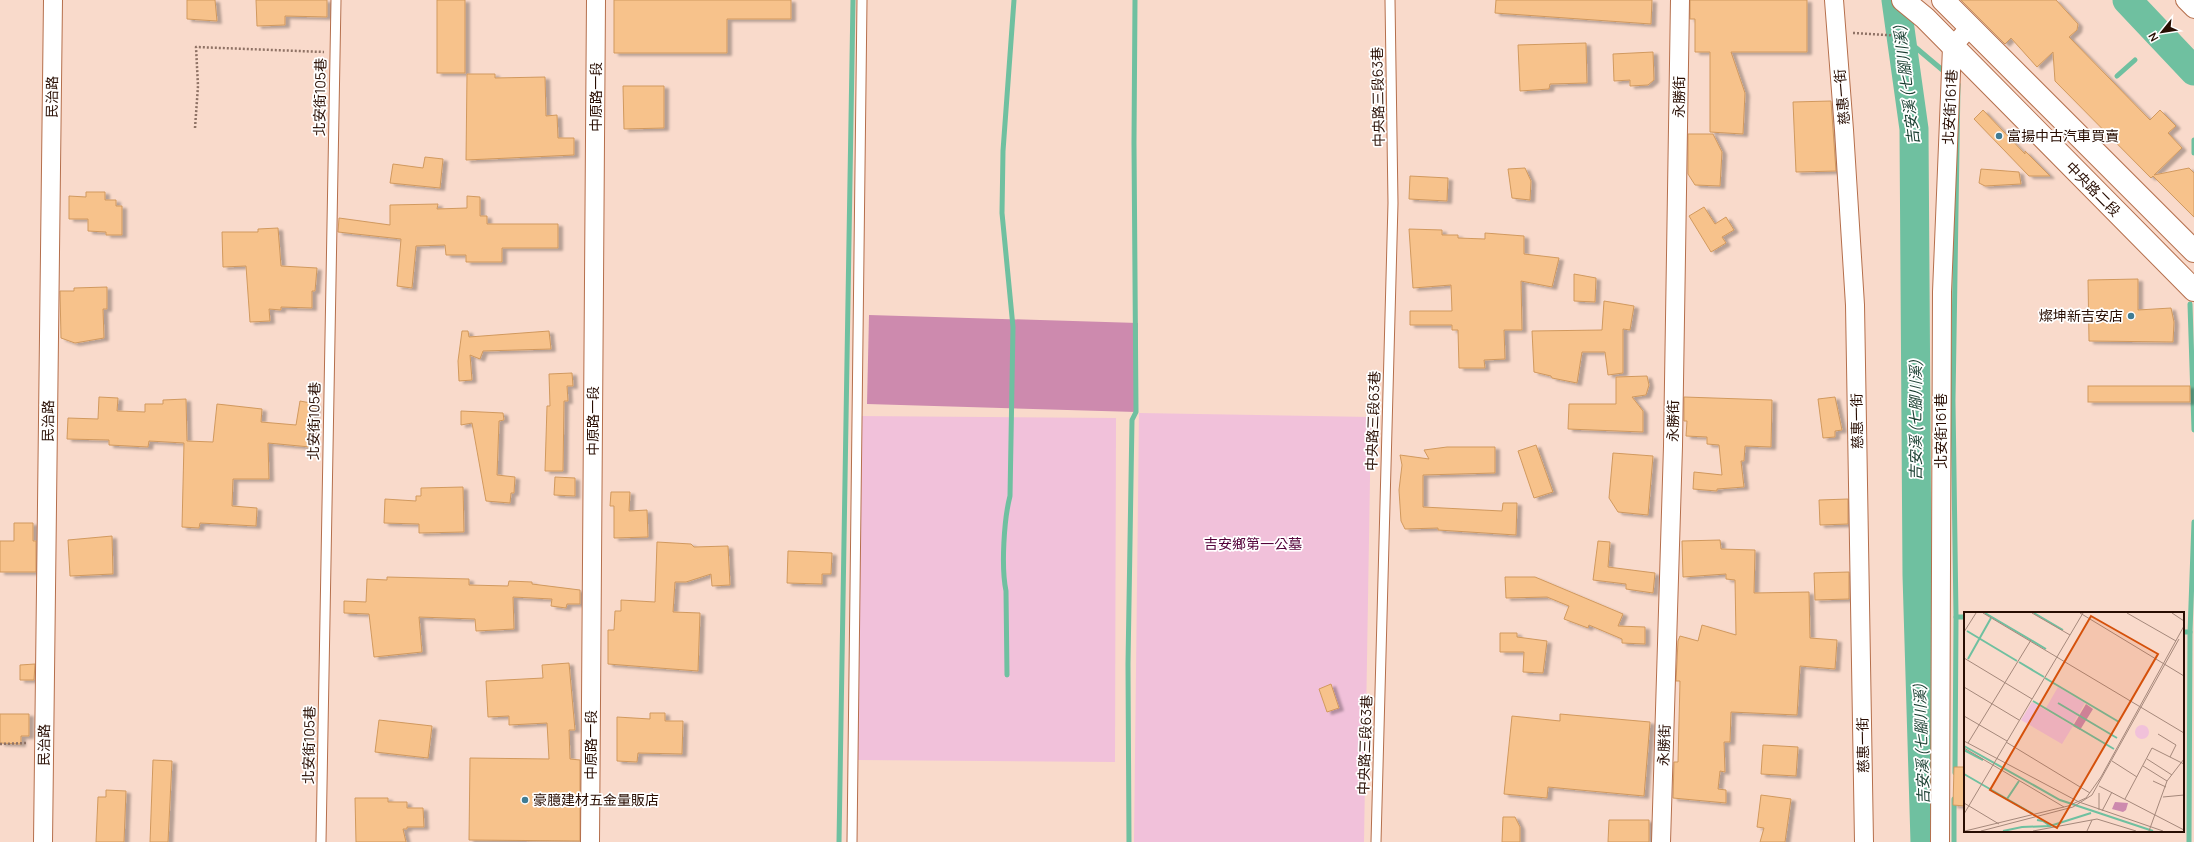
<svg xmlns="http://www.w3.org/2000/svg" width="2194" height="842" viewBox="0 0 2194 842" font-family="Manrope,'Noto Sans TC',sans-serif">
<defs>
<filter id="shadow"><feDropShadow dx="4.5" dy="2.5" stdDeviation="1" flood-color="#0004"/></filter>
</defs>
<rect width="100%" height="100%" fill="#f9dacb"/>
<g fill="#f1c1da">
<polygon points="1139,413 1371,417 1364,842 1134,842"/>
<polygon points="858,416 1116,418 1115,762 857,760"/>
</g>
<polygon fill="#cd8aae" points="869,315 1138,323 1136,412 867,404"/>
<g fill="none" stroke-linecap="round" stroke-linejoin="round">
<g stroke="#6fc0a0" stroke-width="5">
<polyline points="1902,36 1946,73"/>
<polyline points="2117,76 2135,60"/>
<polyline points="2194,140 2194,153"/>
<polyline points="2190,304 2194,430"/>
<polyline points="1956,617 1965,617"/>
<polyline points="2183,632 2190,632"/>
<path d="M1007,675L1006,591C1001,567 1004,519 1010,496L1013,327L1002,213L1003,151L1014,0"/>
<polyline points="1955,773 1956,617 1953,401 1958,84"/>
<polyline points="839,842 853,0"/>
<polyline points="1129,842 1128,664 1132,420 1136,412 1134,143 1135,0"/>
<polyline points="1954,842 1954,799"/>
<polyline points="2189,842 2190,632 2194,522"/>
</g>
<g stroke="#6fc0a0" stroke-width="29">
<polyline points="1896,0 1914,129 1917,575 1925,842"/>
<polyline points="2127,0 2194,71"/>
</g>
</g>
<g fill="#f7c28b" stroke="#d1995e" filter="url(#shadow)">
<polygon points="187,0 215,0 217,21 187,19"/>
<polygon points="256,0 327,0 327,17 285,16 285,25 257,26"/>
<rect x="437" y="0" width="28" height="73"/>
<polygon points="614,0 791,0 791,19 727,19 727,53 614,53"/>
<polygon points="1496,0 1652,0 1651,24 1495,13"/>
<polygon points="1690,0 1807,0 1807,52 1731,52 1745,93 1743,134 1710,132 1710,52 1695,52 1695,19 1690,19"/>
<polygon points="1961,0 2056,0 2078,24 2077,30 2069,37 2150,120 2160,110 2176,126 2168,133 2182,148 2154,175 2189,168 2194,173 2194,217 2153,176 2151,178 2055,81 2053,52 2037,67 2011,38 2005,44"/>
<polygon points="1586,43 1587,83 1550,84 1549,89 1520,91 1518,45"/>
<polygon points="1653,52 1654,80 1648,85 1630,86 1630,80 1614,81 1613,54"/>
<polygon points="467,74 495,74 495,78 545,77 546,116 557,115 558,138 574,138 574,155 466,160"/>
<polygon points="623,86 664,86 664,128 624,129"/>
<polygon points="1831,101 1836,171 1796,172 1793,102"/>
<polygon points="1983,110 2025,154 2025,151 2050,176 2029,176 1974,119"/>
<polygon points="1688,134 1713,134 1722,152 1720,186 1695,185 1688,174"/>
<polygon points="425,157 443,159 440,188 390,183 393,164 423,168"/>
<polygon points="1525,168 1531,181 1530,200 1512,198 1508,169"/>
<polygon points="1981,169 2019,172 2021,184 1985,186 1979,183"/>
<polygon points="1410,176 1448,178 1447,201 1409,199"/>
<polygon points="86,192 105,192 105,200 116,200 116,206 122,206 122,235 106,235 106,232 88,231 88,219 69,219 69,196 86,197"/>
<polygon points="467,196 480,197 480,216 487,216 487,224 558,224 558,248 502,248 502,262 466,262 466,255 446,255 445,245 416,246 412,288 397,286 401,239 338,232 339,218 390,225 390,205 438,204 437,209 467,208"/>
<polygon points="1704,207 1715,224 1726,217 1734,230 1722,237 1726,243 1711,252 1689,216"/>
<polygon points="278,228 281,266 317,268 315,291 312,291 312,308 281,307 281,310 269,309 270,321 250,322 246,266 223,267 222,232 258,232 258,229"/>
<polygon points="1409,229 1442,230 1442,235 1458,235 1458,238 1485,239 1485,233 1524,236 1524,254 1559,258 1552,287 1521,281 1522,330 1504,330 1505,359 1484,360 1485,368 1459,368 1458,330 1452,330 1452,325 1410,325 1410,311 1452,311 1451,285 1413,288"/>
<polygon points="1574,274 1596,278 1595,302 1574,301"/>
<polygon points="2138,279 2138,310 2171,308 2174,322 2173,342 2089,341 2088,280"/>
<polygon points="107,287 107,309 103,309 104,338 75,343 61,338 60,291 74,291 74,288"/>
<polygon points="1604,301 1634,306 1630,330 1623,329 1623,373 1608,375 1605,352 1582,352 1577,383 1552,378 1551,376 1534,372 1532,331 1602,330"/>
<polygon points="462,331 468,331 469,337 549,331 551,349 483,351 480,359 470,355 472,380 459,381 458,361"/>
<polygon points="572,373 573,386 567,386 568,401 564,401 563,471 545,471 547,406 550,406 549,374"/>
<polygon points="1647,376 1649,385 1646,395 1632,397 1643,411 1643,432 1568,429 1569,404 1616,404 1616,377"/>
<rect x="2088" y="386" width="102" height="16"/>
<polygon points="99,397 118,398 117,411 145,412 145,404 163,404 163,400 186,399 187,441 213,442 217,404 262,409 261,422 296,425 300,401 316,404 310,447 268,443 269,479 233,479 232,506 257,508 256,526 200,523 199,528 182,527 184,443 149,441 148,447 109,445 109,440 67,439 68,418 98,419"/>
<polygon points="1684,397 1772,400 1771,447 1745,446 1744,461 1741,461 1744,487 1717,489 1717,491 1693,489 1694,472 1722,475 1719,445 1707,444 1707,437 1686,436 1687,421 1684,421"/>
<polygon points="1835,397 1842,430 1835,431 1835,437 1823,438 1818,399"/>
<polygon points="461,411 503,413 504,420 499,421 497,475 515,477 514,493 511,493 510,503 486,501 472,423 461,425"/>
<polygon points="1536,445 1553,492 1534,498 1518,451"/>
<polygon points="1447,447 1495,447 1495,473 1423,475 1423,507 1502,511 1503,503 1517,503 1516,535 1438,530 1438,528 1405,529 1401,521 1399,490 1402,465 1400,455 1429,459 1424,450"/>
<polygon points="1613,453 1653,456 1648,515 1618,512 1609,498"/>
<polygon points="555,477 575,478 575,496 554,495"/>
<polygon points="463,487 464,532 419,533 419,524 384,523 385,499 416,501 416,496 421,496 421,488"/>
<polygon points="611,492 630,492 629,511 647,510 648,537 614,538 614,506 610,506"/>
<polygon points="1848,499 1848,524 1820,525 1819,500"/>
<polygon points="14,523 33,523 33,541 36,541 36,572 0,572 0,541 14,541"/>
<polygon points="112,536 113,574 70,576 68,540"/>
<polygon points="1720,540 1721,549 1755,550 1754,593 1809,592 1810,638 1837,640 1835,669 1800,666 1797,715 1731,712 1730,742 1724,742 1725,772 1720,771 1718,789 1726,790 1726,803 1673,798 1674,762 1678,762 1680,681 1676,681 1678,641 1680,636 1698,641 1702,625 1736,635 1735,580 1726,579 1726,574 1683,577 1682,541"/>
<polygon points="1598,541 1610,542 1608,567 1655,573 1653,593 1626,589 1626,584 1593,580"/>
<polygon points="657,542 691,544 694,547 728,546 730,585 712,586 711,574 686,582 675,582 673,612 700,613 698,671 608,664 608,630 614,630 615,611 621,611 621,600 655,602"/>
<polygon points="788,551 832,553 831,574 822,574 822,584 787,583"/>
<polygon points="1849,572 1849,599 1815,600 1814,573"/>
<polygon points="387,577 469,579 469,585 508,586 509,581 532,582 532,584 580,590 580,604 567,604 566,608 551,606 552,599 513,597 514,629 476,631 475,619 419,617 422,652 374,657 369,614 344,613 344,601 366,602 367,579 387,580"/>
<polygon points="1505,577 1535,577 1623,614 1618,626 1645,627 1645,644 1622,643 1622,639 1589,625 1588,628 1564,619 1569,606 1547,597 1506,598"/>
<polygon points="1500,633 1517,633 1517,637 1547,641 1543,673 1523,672 1524,652 1500,652"/>
<polygon points="569,663 575,730 569,730 570,759 580,760 580,841 469,840 470,758 549,759 547,723 509,725 509,716 488,717 486,681 543,678 542,665"/>
<polygon points="35,664 34,680 20,680 20,665"/>
<polygon points="1331,684 1339,708 1327,712 1319,689"/>
<polygon points="650,713 665,713 665,721 683,721 682,754 638,753 637,762 617,761 617,717 650,719"/>
<polygon points="0,714 29,714 29,736 21,736 21,744 0,743"/>
<polygon points="1560,714 1650,722 1644,796 1548,787 1547,798 1504,794 1512,716 1560,721"/>
<polygon points="379,720 432,726 428,758 375,752"/>
<polygon points="1763,745 1798,747 1796,776 1761,774"/>
<polygon points="153,760 172,761 168,842 150,842"/>
<polygon points="1954,767 1965,767 1965,806 1953,805"/>
<polygon points="106,790 126,791 124,842 96,842 98,797 106,797"/>
<polygon points="1761,795 1791,799 1785,842 1760,842 1764,828 1757,827"/>
<polygon points="355,798 388,798 388,802 407,802 407,808 423,808 424,827 407,827 407,829 403,829 406,842 356,842"/>
<polygon points="1503,817 1515,817 1520,827 1520,842 1502,842"/>
<polygon points="1609,820 1649,820 1649,842 1608,842"/>
</g>
<g fill="none" stroke-linecap="round" stroke-linejoin="round">
<g stroke="#b56f4c" stroke-width="11">
<g id="lane">
<polyline points="321,842 336,0"/>
<polyline points="852,842 862,0"/>
<polyline points="1376,842 1393,203 1390,0"/>
</g>
</g>
<g stroke="#b56f4c" stroke-width="20">
<g id="street">
<polyline points="1834,0 1844,130 1855,305 1864,842"/>
<polyline points="2185,0 2194,9"/>
<polyline points="43,842 53,0"/>
<polyline points="590,842 596,0"/>
<polyline points="1661,842 1673,446 1680,0"/>
<polyline points="1940,842 1942,292 1952,47 1970,27"/>
</g>
</g>
<g stroke="#b56f4c" stroke-width="24">
<g id="secondary">
<polyline points="1903,0 1925,18 2194,290"/>
<polyline points="1943,0 2194,251"/>
</g>
</g>
<g stroke="#8f7265" stroke-width="2.5" stroke-dasharray="2 2" stroke-linecap="butt">
<polyline points="1853,33 1902,36"/>
<polyline points="195,128 198,86 196,47 324,52"/>
<polyline points="0,744 27,743"/>
</g>
<use href="#lane" stroke="#fff" stroke-width="9"/>
<use href="#street" stroke="#fff" stroke-width="18"/>
<use href="#secondary" stroke="#fff" stroke-width="22"/>
</g>
<g fill="#407c94" stroke="#fff" stroke-width="1.5">
<circle cx="1999" cy="136" r="4"/>
<circle cx="2131" cy="316" r="4"/>
<circle cx="525" cy="800" r="4"/>
</g>
<g text-anchor="middle" stroke-width="3.5" stroke-linejoin="round" paint-order="stroke">
<g font-size="14" fill="#280d02" stroke="#fff">
<text transform="translate(52 97) rotate(-89)" y="5">民治路</text>
<text transform="translate(320 97) rotate(-89)" y="5">北安街105巷</text>
<text transform="translate(596 97) rotate(-90)" y="5">中原路一段</text>
<text transform="translate(1378 97) rotate(-91)" y="5">中央路三段63巷</text>
<text transform="translate(1679 97) rotate(-89)" y="5">永勝街</text>
<text transform="translate(1842 97) rotate(-95)" y="5">慈惠一街</text>
<text transform="translate(1950 107) rotate(-87)" y="5">北安街161巷</text>
<text transform="translate(2093 189) rotate(45)" y="5">中央路二段</text>
<text transform="translate(48 421) rotate(-89)" y="5">民治路</text>
<text transform="translate(314 421) rotate(-89)" y="5">北安街105巷</text>
<text transform="translate(593 421) rotate(-90)" y="5">中原路一段</text>
<text transform="translate(1373 421) rotate(-88)" y="5">中央路三段63巷</text>
<text transform="translate(1673 421) rotate(-89)" y="5">永勝街</text>
<text transform="translate(1857 421) rotate(-91)" y="5">慈惠一街</text>
<text transform="translate(1941 431) rotate(-90)" y="5">北安街161巷</text>
<text transform="translate(44 745) rotate(-89)" y="5">民治路</text>
<text transform="translate(309 745) rotate(-89)" y="5">北安街105巷</text>
<text transform="translate(591 745) rotate(-90)" y="5">中原路一段</text>
<text transform="translate(1365 745) rotate(-88)" y="5">中央路三段63巷</text>
<text transform="translate(1664 745) rotate(-88)" y="5">永勝街</text>
<text transform="translate(1863 745) rotate(-91)" y="5">慈惠一街</text>
</g>
<g font-size="14" fill="#280d02" stroke="#fff" text-anchor="start">
<text x="2007" y="141">富揚中古汽車買賣</text>
<text x="2123" y="321" text-anchor="end">燦坤新吉安店</text>
<text x="533" y="805">豪臆建材五金量販店</text>
</g>
<g font-size="14" fill="#530139" stroke="#fff">
<text x="1253" y="549">吉安鄉第一公墓</text>
</g>
<g font-size="15" font-style="italic" fill="#183d2f" stroke="#fff">
<text transform="translate(1907 85) rotate(-97)" y="5">吉安溪 (七腳川溪)</text>
<text transform="translate(1916 420) rotate(-90)" y="5">吉安溪 (七腳川溪)</text>
<text transform="translate(1922 744) rotate(-92)" y="5">吉安溪 (七腳川溪)</text>
</g>
</g>
<g transform="translate(1964 612)">
<rect width="220" height="220" fill="#f9dacb"/>
<path d="M94,75L121,91L109,112L82,96ZM68,90L109,114L98,132L57,108ZM171 120a7 7 0 1 1 14 0a7 7 0 1 1-14 0Z" fill="#f1c1da"/>
<path d="M122,92L129,97L116,118L109,114ZM151,190L164,191L162,198L159,200L148,197Z" fill="#cd8aae"/>
<path fill="none" stroke="#6fc0a0" stroke-width="2" d="M21,1L82,37M70,1L99,18M3,19L53,49M4,47L27,6M55,50L80,65M81,66L155,110M69,89L150,137M94,91L153,126M0,134L96,188L189,219M0,138L19,148M0,162L69,202M43,187L55,169M73,208L79,209L86,214M39,219L58,215L86,214L127,201"/>
<path fill="none" stroke="#a5887b" stroke-width="1" d="M19,1L220,121M68,1L106,23M116,1L220,64M163,1L212,29M208,1L220,9M0,20L12,1M0,46L68,87M0,75L55,108M0,104L43,129M194,122L212,133L206,145M0,129L115,190L199,219M42,130L126,181M4,131L67,28M0,136L100,195M183,147L208,163M148,149L173,165M179,154L203,169M189,169L202,175M135,174L220,218M135,181V198M199,185L220,183M161,187L188,136L220,152M0,191L35,212M138,199L148,180M0,202L119,1M1,219L104,194L122,186L137,165L220,14M17,219L109,195L128,183L215,27M69,219L133,207L172,219M123,219L128,208M185,219L203,169L220,147"/>
<path fill="#d5510b" fill-opacity="0.15" stroke="#d5510b" stroke-width="2" d="M127,4L194,42L93,216L26,178Z"/>
<rect width="220" height="220" fill="none" stroke="#280d02" stroke-width="2"/>
</g>
<g transform="translate(2162 32) rotate(240)" stroke="#ffffff" stroke-width="3" paint-order="stroke">
<path d="M0-3L7 15L0 10L-7 15Z" fill="#280d02"/>
<text y="-6" font-size="11" font-weight="bold" text-anchor="middle" fill="#280d02">N</text>
</g>
</svg>
